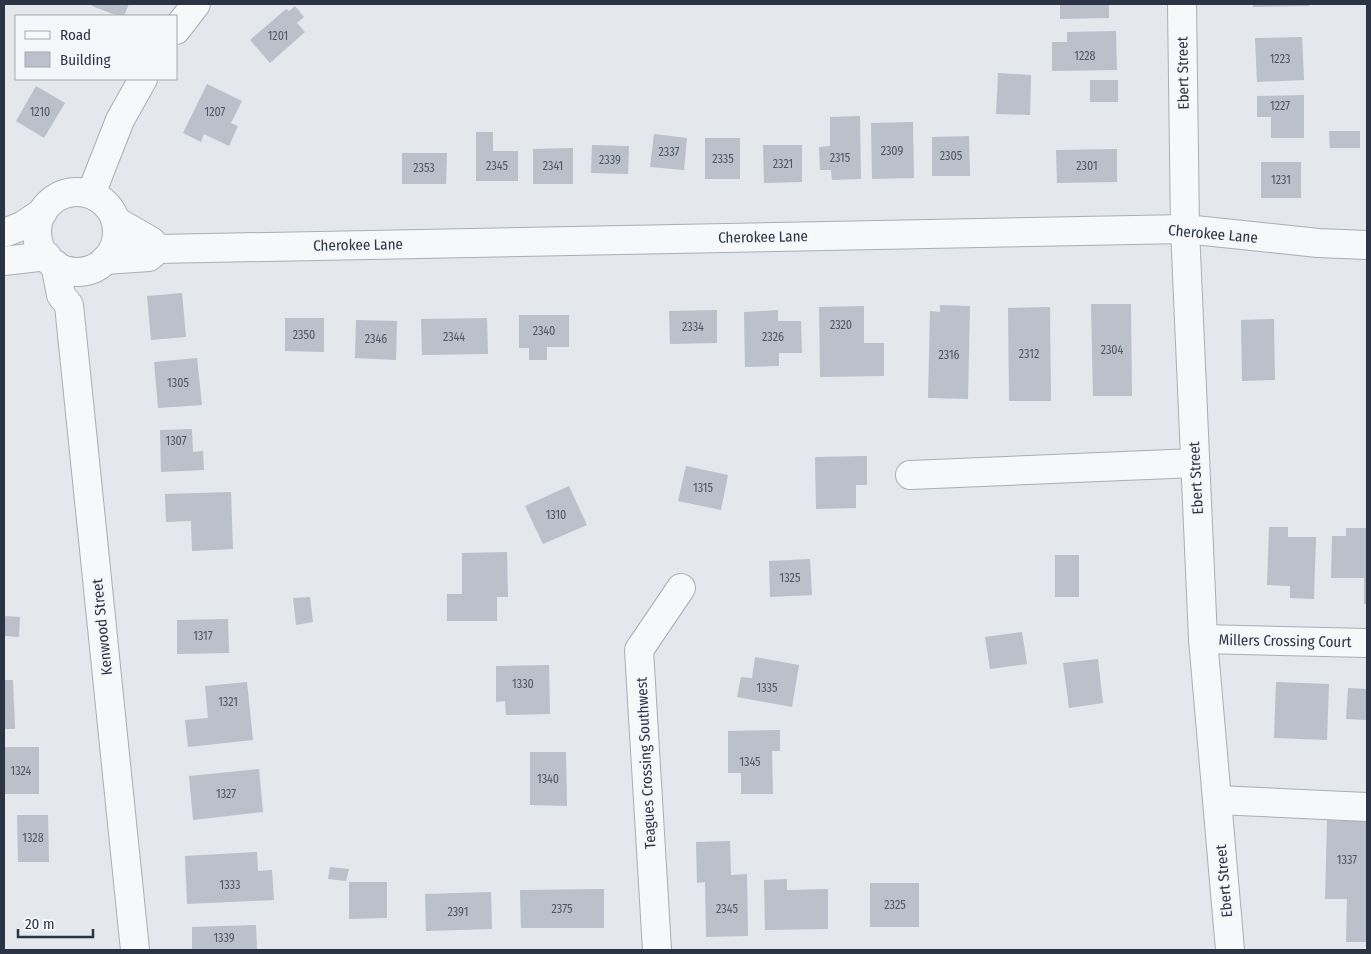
<svg xmlns="http://www.w3.org/2000/svg" width="1371" height="954" viewBox="0 0 1371 954" font-family="'Fira Sans Condensed',sans-serif">
<rect width="100%" height="100%" fill="#e4e7ec"/>
<g fill="#bbc0ca">
<polygon points="92,4 129,4 124,16 118,16 92,6"/>
<polygon points="1060,4 1109,4 1109,18 1060,19"/>
<polygon points="1253,4 1309,4 1309,6 1253,7"/>
<polygon points="295,6 304,17 297,23 305,32 270,63 250,40 286,9 289,11"/>
<polygon points="1116,31 1117,70 1052,71 1052,42 1067,42 1067,32"/>
<polygon points="1302,37 1304,80 1257,82 1255,38"/>
<polygon points="998,73 1031,75 1030,115 996,114"/>
<rect x="1090" y="80" width="28" height="22"/>
<polygon points="207,84 242,101 231,123 238,126 229,146 204,134 201,142 183,133"/>
<polygon points="36,86 65,103 44,138 16,121"/>
<polygon points="1304,95 1304,138 1271,138 1271,117 1257,117 1257,96"/>
<polygon points="860,116 861,179 832,180 831,170 820,170 819,147 830,146 830,117"/>
<polygon points="913,122 914,178 872,179 871,123"/>
<polygon points="1329,131 1360,131 1360,148 1330,148"/>
<polygon points="476,132 493,132 493,151 518,151 518,181 476,181"/>
<polygon points="654,134 687,138 684,170 650,167"/>
<polygon points="969,136 970,176 932,176 932,137"/>
<rect x="705" y="138" width="35" height="41"/>
<polygon points="592,145 629,146 628,174 591,173"/>
<polygon points="763,145 802,145 802,182 764,183"/>
<polygon points="573,148 573,184 533,184 533,149"/>
<polygon points="1117,149 1117,182 1057,183 1056,150"/>
<polygon points="402,153 447,153 446,184 402,184"/>
<rect x="1261" y="162" width="40" height="36"/>
<polygon points="182,293 186,337 151,340 147,296"/>
<polygon points="1091,304 1131,304 1132,396 1093,396"/>
<polygon points="940,305 970,306 968,399 928,398 930,311 940,312"/>
<polygon points="864,306 864,343 884,343 884,376 820,377 819,307"/>
<polygon points="1050,307 1051,401 1009,401 1008,308"/>
<polygon points="717,310 717,343 670,344 669,311"/>
<polygon points="778,310 778,321 801,321 802,353 779,353 779,366 745,367 744,312"/>
<polygon points="519,315 569,315 569,347 547,347 547,360 529,360 529,348 519,348"/>
<polygon points="285,318 324,318 324,352 285,351"/>
<polygon points="487,318 488,354 422,355 421,319"/>
<polygon points="1274,319 1275,380 1242,381 1241,320"/>
<polygon points="356,320 397,321 396,360 355,358"/>
<polygon points="197,358 202,405 158,408 154,362"/>
<polygon points="192,429 193,452 203,451 204,470 161,472 160,430"/>
<polygon points="867,456 867,485 856,485 856,508 816,509 815,457"/>
<polygon points="686,466 728,475 721,510 678,501"/>
<polygon points="569,486 587,525 543,544 525,506"/>
<polygon points="231,492 233,549 192,551 191,521 166,522 165,494"/>
<polygon points="1269,527 1288,527 1288,537 1316,537 1314,599 1290,598 1290,586 1267,585"/>
<polygon points="1346,528 1366,528 1367,604 1364,604 1364,578 1331,578 1332,536 1346,536"/>
<polygon points="507,552 508,597 497,597 497,621 447,621 447,594 462,594 462,553"/>
<rect x="1055" y="555" width="24" height="42"/>
<polygon points="810,559 812,595 770,597 769,561"/>
<polygon points="310,597 313,622 296,625 293,598"/>
<polygon points="4,616 20,617 19,637 4,636"/>
<polygon points="228,619 229,653 177,654 177,620"/>
<polygon points="1022,632 1027,664 990,669 985,637"/>
<polygon points="755,657 799,665 792,707 737,697 741,677 752,678"/>
<polygon points="1098,659 1103,703 1069,708 1063,663"/>
<polygon points="549,665 550,714 506,715 505,701 496,702 496,666"/>
<polygon points="4,680 13,680 15,729 4,729"/>
<polygon points="247,682 253,740 188,747 185,720 208,718 205,686"/>
<polygon points="1276,682 1329,684 1327,740 1274,738"/>
<polygon points="1348,688 1367,689 1367,720 1346,719"/>
<polygon points="780,730 780,751 772,751 773,794 741,794 741,773 728,773 728,731"/>
<rect x="4" y="747" width="35" height="47"/>
<polygon points="530,752 566,752 567,806 530,805"/>
<polygon points="259,769 263,812 193,820 189,776"/>
<polygon points="17,815 48,815 49,862 18,862"/>
<polygon points="1327,820 1367,821 1367,942 1346,942 1347,899 1325,899"/>
<polygon points="730,841 731,875 747,874 748,936 706,937 705,882 697,883 696,842"/>
<polygon points="257,852 258,871 272,870 274,900 187,904 185,856"/>
<polygon points="330,867 349,869 346,881 328,879"/>
<polygon points="787,879 787,890 828,889 828,929 765,930 764,880"/>
<polygon points="349,882 387,882 387,918 349,919"/>
<rect x="870" y="883" width="49" height="44"/>
<polygon points="604,889 604,928 521,928 520,890"/>
<polygon points="491,892 492,929 426,931 425,894"/>
<polygon points="256,925 257,950 192,950 192,927"/>
</g>
<g fill="none" stroke-linecap="round" stroke-linejoin="round">
<g stroke="#a9aeb7" stroke-width="30">
<g id="minor">
<polyline points="1182,4 1185,229 1203,639 1230,950"/>
<polyline points="176,30 196,4"/>
<circle cx="77" cy="232" r="40"/>
<polyline points="91,194 120,120 143,79"/>
<polyline points="116,221 151,241 158,249"/>
<polyline points="4,233 22,226 43,212"/>
<polyline points="105,260 149,257 158,249 1185,229 1318,243 1367,245"/>
<polyline points="4,261 47,256"/>
<polyline points="55,264 61,295 69,305 135,950"/>
<polyline points="910,475 1195,463"/>
<polyline points="1203,639 1367,643"/>
<polyline points="1217,800 1367,807"/>
<polyline points="657,950 639,650 681,588"/>
</g>
</g>
<use href="#minor" stroke="#f7f8fa" stroke-width="28"/>
</g>
<g text-anchor="middle" stroke-width="4.5" stroke-linejoin="round" paint-order="stroke">
<g font-size="12" fill="#4f5766">
<text x="278" y="40">1201</text>
<text x="1085" y="60">1228</text>
<text x="1280" y="63">1223</text>
<text x="1280" y="110">1227</text>
<text x="40" y="116">1210</text>
<text x="215" y="116">1207</text>
<text x="892" y="155">2309</text>
<text x="669" y="156">2337</text>
<text x="951" y="160">2305</text>
<text x="840" y="162">2315</text>
<text x="723" y="163">2335</text>
<text x="610" y="164">2339</text>
<text x="783" y="168">2321</text>
<text x="497" y="170">2345</text>
<text x="553" y="170">2341</text>
<text x="1087" y="170">2301</text>
<text x="424" y="172">2353</text>
<text x="1281" y="184">1231</text>
<text x="841" y="329">2320</text>
<text x="693" y="331">2334</text>
<text x="544" y="335">2340</text>
<text x="304" y="339">2350</text>
<text x="454" y="341">2344</text>
<text x="773" y="341">2326</text>
<text x="376" y="343">2346</text>
<text x="1112" y="354">2304</text>
<text x="1029" y="358">2312</text>
<text x="949" y="359">2316</text>
<text x="178" y="387">1305</text>
<text x="176" y="445">1307</text>
<text x="703" y="492">1315</text>
<text x="556" y="519">1310</text>
<text x="790" y="582">1325</text>
<text x="203" y="640">1317</text>
<text x="523" y="688">1330</text>
<text x="767" y="692">1335</text>
<text x="228" y="706">1321</text>
<text x="750" y="766">1345</text>
<text x="21" y="775">1324</text>
<text x="548" y="783">1340</text>
<text x="226" y="798">1327</text>
<text x="33" y="842">1328</text>
<text x="1347" y="864">1337</text>
<text x="230" y="889">1333</text>
<text x="895" y="909">2325</text>
<text x="562" y="913">2375</text>
<text x="727" y="913">2345</text>
<text x="458" y="916">2391</text>
<text x="224" y="942">1339</text>
</g>
<g font-size="15" fill="#2b3445" stroke="#f4f6f9">
<text transform="translate(1183 73) rotate(-91)" y="5">Ebert Street</text>
<text transform="translate(1213 234) rotate(5)" y="5">Cherokee Lane</text>
<text transform="translate(763 237) rotate(-1)" y="5">Cherokee Lane</text>
<text transform="translate(358 245) rotate(-1)" y="5">Cherokee Lane</text>
<text transform="translate(1196 478) rotate(-93)" y="5">Ebert Street</text>
<text transform="translate(102 627) rotate(-96)" y="5">Kenwood Street</text>
<text transform="translate(1285 641) rotate(1)" y="5">Millers Crossing Court</text>
<text transform="translate(646 763) rotate(-93)" y="5">Teagues Crossing Southwest</text>
<text transform="translate(1224 881) rotate(-95)" y="5">Ebert Street</text>
</g>
</g>
<rect width="1371" height="954" fill="none" stroke="#2b3445" stroke-width="10"/>
<rect x="15" y="15" width="162" height="65" fill="#f4f6f9" stroke="#a4a8b1"/>
<rect x="25" y="31" width="25" height="8" fill="#f7f8fa" stroke="#a4a8b1"/>
<text x="60" y="40" font-size="15" fill="#2b3445">Road</text>
<rect x="25" y="52" width="25" height="15" fill="#bbc0ca" stroke="#a4a8b1"/>
<text x="60" y="65" font-size="15" fill="#2b3445">Building</text>
<path d="M18 929v8h75v-8" fill="none" stroke="#2b3445" stroke-width="2.5"/>
<text x="25" y="929" font-size="15" fill="#2b3445" stroke="#f4f6f9" stroke-width="4" paint-order="stroke">20 m</text>
</svg>
